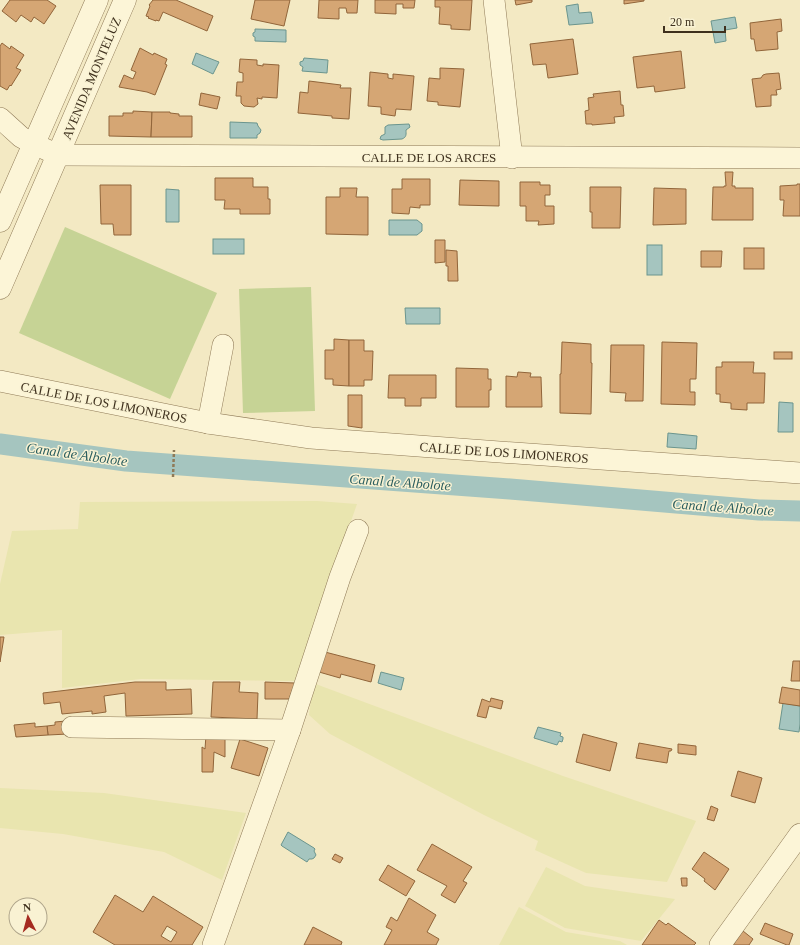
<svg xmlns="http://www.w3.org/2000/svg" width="800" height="945" viewBox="0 0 800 945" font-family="'Times New Roman',serif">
<rect width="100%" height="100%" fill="#f3e9c3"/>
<g fill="#e9e5af">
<polygon points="317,501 357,504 295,681 141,679 62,688 62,630 0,635 0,584 12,531 78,529 80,502"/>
<polygon points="313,683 563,776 696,821 667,882 586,873 535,850 538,841 484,815 330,734 309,715"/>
<polygon points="0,788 104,793 246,813 222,880 164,852 63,834 0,828"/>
<polygon points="546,867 585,886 675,899 641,941 565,928 525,906"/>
<polygon points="519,907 566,932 620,941 627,945 499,945"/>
</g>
<g fill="#c6d395">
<polygon points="65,227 217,293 170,399 19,333"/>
<polygon points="311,287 315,411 243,413 239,289"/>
</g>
<g fill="#a5c5bf" stroke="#6b958e">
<polygon points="578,4 579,13 591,12 593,23 569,25 566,6"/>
<polygon points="735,17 737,28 725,30 726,41 715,43 711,21"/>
<polygon points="255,29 286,30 286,42 255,41 255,37 253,36 253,33 255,32"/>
<polygon points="196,53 219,62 213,74 192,64"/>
<polygon points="304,58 328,60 327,73 302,71 303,67 300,65 300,62 303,61"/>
<polygon points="230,122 257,123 258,126 261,130 260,133 257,135 257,138 230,138"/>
<path d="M409,124L410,127L406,130C406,134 407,137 402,139L383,140L380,139L381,136L385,134V127L388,125Z"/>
<polygon points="166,189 179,190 179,222 166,222"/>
<polygon points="389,220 417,220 422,224 422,231 417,235 389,235"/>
<rect x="213" y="239" width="31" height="15"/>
<rect x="647" y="245" width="15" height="30"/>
<polygon points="405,308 440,308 440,324 406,324"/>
<polygon points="779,402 793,403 793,432 778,432"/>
<polygon points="668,433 697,436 696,449 667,447"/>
<polygon points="381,672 404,678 401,690 378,683"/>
<polygon points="783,703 800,706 800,724 799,732 779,729"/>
<polygon points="538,727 561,733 560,736 563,737 563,739 562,742 559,741 557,745 534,738"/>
<polygon points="288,832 314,848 315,849 314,851 316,855 314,858 312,859 309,859 307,862 282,846 281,845"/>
</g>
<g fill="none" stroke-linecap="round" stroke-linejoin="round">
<polyline stroke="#a5c5bf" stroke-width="21" points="0,444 126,461 510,489 759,510 800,511"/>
</g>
<g fill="#d5a674" stroke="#91653a" fill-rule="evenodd">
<polygon points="10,0 47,0 56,6 44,24 34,17 31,22 21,15 16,22 2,11"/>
<polygon points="153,0 176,0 213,16 207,31 163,12 159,21 156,20 156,21 148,18 149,17 146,16 150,6 149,5"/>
<polygon points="255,0 290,0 284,26 251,19"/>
<polygon points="319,0 358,0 357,13 347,13 346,8 339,8 339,19 318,18"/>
<polygon points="375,0 415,0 414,8 403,8 403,4 396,4 396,14 375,13"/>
<polygon points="435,0 472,0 470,30 451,29 451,25 439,24 440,7 435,7"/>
<polygon points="515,0 532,0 532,2 516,5"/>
<polygon points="624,0 644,0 644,1 624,4"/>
<polygon points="781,19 782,31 777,32 778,49 756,51 754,39 751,39 750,23"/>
<polygon points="573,39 578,74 548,78 546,64 533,65 530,44"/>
<polygon points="2,43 10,49 11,46 24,55 16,68 21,70 11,86 10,85 7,90 0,86 0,46"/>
<polygon points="140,48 153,55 154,53 167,59 165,64 167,65 155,95 147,92 119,87 124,75 133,79 136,72 131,70"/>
<polygon points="681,51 685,88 655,92 654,86 637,88 633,57"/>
<polygon points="240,59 257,60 257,65 263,66 263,64 279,65 277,98 262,97 262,99 257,98 258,104 254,107 244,106 241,103 241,96 236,96 237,82 243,82 243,73 239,72"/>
<polygon points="440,68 464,69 460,107 438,105 438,102 427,101 429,78 440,79"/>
<polygon points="370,72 388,74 388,78 393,79 393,74 414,76 411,110 396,109 395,116 381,114 381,107 368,106"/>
<polygon points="779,73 781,89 776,90 777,95 771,95 771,106 756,107 752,79 761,78 763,75 766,74"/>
<polygon points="309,81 341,85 340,88 351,88 349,119 332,118 332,116 298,113 300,92 308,93"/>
<polygon points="620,91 621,105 623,105 624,116 614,117 615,123 592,125 592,124 586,124 585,111 589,110 588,98 594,97 593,94"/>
<polygon points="201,93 220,97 217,109 199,105"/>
<polygon points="133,111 152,112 151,137 109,136 109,116 123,116 123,113 133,113"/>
<polygon points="152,112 170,112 170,113 179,114 179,116 192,116 192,137 151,137"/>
<polygon points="725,172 733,172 732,186 735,186 735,188 753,188 753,220 712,220 713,187 724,187 724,186 726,186"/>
<polygon points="215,178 253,178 253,187 268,187 268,199 270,199 270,214 240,214 240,209 224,209 225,200 215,200"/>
<polygon points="402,179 430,179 430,205 420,205 420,208 410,207 409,214 392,213 392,189 402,189"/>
<polygon points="460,180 499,181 499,206 459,205"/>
<polygon points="520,182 540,182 540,185 550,185 550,195 545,195 545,206 554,206 554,224 538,225 539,221 526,221 526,206 520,206"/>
<polygon points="797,184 800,184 800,216 783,216 784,200 780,200 780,186 797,185"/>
<polygon points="100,185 131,185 131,235 114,235 113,224 101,224"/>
<polygon points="590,187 621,187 620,228 592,228 592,212 590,212"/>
<polygon points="340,188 357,188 356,197 368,197 368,235 326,234 326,197 340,197"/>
<polygon points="654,188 686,189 686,224 653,225"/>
<polygon points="435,240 445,240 445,262 435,263"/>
<rect x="744" y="248" width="20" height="21"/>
<polygon points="446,250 457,251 458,281 448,281 448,266 446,266"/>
<polygon points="701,251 722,251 721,267 701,267"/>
<polygon points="334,339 349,340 349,386 333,385 333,379 325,379 325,350 334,350"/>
<polygon points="349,340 364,340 364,351 373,351 372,380 364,380 364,386 349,386"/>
<polygon points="562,342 591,344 591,363 592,363 591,414 560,413 560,374 561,374"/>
<polygon points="662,342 697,343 696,379 690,379 690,392 695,392 695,405 661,404"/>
<polygon points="611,345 644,345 643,401 625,401 626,393 610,392"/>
<rect x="774" y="352" width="18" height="7"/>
<polygon points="722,362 754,362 753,373 765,373 764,403 747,403 747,410 731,409 731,403 720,402 720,394 716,394 716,367 722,367"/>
<polygon points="456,368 488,369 488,379 491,379 491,390 489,390 489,407 456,407"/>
<polygon points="518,372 531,373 530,377 541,377 542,407 506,407 506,376 517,377"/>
<polygon points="389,375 436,375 436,398 421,398 421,406 405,406 405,398 388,398"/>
<polygon points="348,395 362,395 362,428 348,426"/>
<polygon points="0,637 4,637 0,662"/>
<polygon points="325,652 375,665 371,682 341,674 340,678 319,672"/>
<polygon points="793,661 800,661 800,681 791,681"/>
<polygon points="135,682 166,682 166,690 191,689 192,714 126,716 125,693 104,696 106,712 92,714 92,711 62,714 60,702 44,704 43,693"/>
<polygon points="213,682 240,682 239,692 258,693 257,719 211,717"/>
<polygon points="265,682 295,683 289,699 265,699"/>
<polygon points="782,687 800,690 800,706 779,703"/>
<polygon points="491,698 503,701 501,709 489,706 486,718 477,716 482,699 490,702"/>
<polygon points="66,721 68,734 48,735 47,726 55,725 55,722"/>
<polygon points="35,723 35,727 47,726 48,735 16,737 14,725"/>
<polygon points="583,734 617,743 610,771 576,762"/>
<polygon points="206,735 225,736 225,757 214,752 213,772 202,772 202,747 205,749"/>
<polygon points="240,739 268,748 259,776 231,768"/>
<polygon points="639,743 672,749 671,751 669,751 667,763 636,758"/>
<polygon points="678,744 696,746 696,755 678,753"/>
<polygon points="738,771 762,778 755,803 731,796"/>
<polygon points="711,806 718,809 714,821 707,819"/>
<polygon points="432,844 472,867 463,881 467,883 455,903 441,895 447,886 417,870"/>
<polygon points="704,852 729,869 715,890 704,881 705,879 692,869"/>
<polygon points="335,854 343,858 340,863 332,859"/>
<polygon points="388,865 415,881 406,896 379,880"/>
<polygon points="681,878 687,878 687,886 682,886"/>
<path d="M115,895L143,912L153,896L203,927L192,945H115L93,932ZM167,926L177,932L171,942L161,936Z"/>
<polygon points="409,898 436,915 427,932 439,939 436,945 384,945 392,930 386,927 391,917 397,921"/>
<polygon points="659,920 666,925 668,923 696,943 694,945 642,945"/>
<polygon points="765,923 793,934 789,945 787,945 760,934"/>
<polygon points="313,927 342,942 341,945 304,945"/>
<polygon points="743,931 753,939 749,945 733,945"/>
</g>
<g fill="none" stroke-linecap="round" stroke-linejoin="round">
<g stroke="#8f7a57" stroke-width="22">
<g id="minor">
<polyline points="494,0 512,158"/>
<polyline points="0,118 21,137 34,144 58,155 800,158"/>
<polyline points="0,381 208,423 311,438 486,451 800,473"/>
<polyline points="208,423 223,345"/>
<polyline points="72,727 290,730"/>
<polyline points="213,945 290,730 340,577 358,530"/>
<polyline points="720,945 800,834"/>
</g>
</g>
<g stroke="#8f7a57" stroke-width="23">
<g id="tertiary">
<polyline points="0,221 97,0"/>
<polyline points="0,288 125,0"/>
</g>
</g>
<polyline stroke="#8f7a57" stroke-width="2.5" stroke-dasharray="3 2" stroke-linecap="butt" points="173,477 174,450"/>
<use href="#minor" stroke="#fcf5d7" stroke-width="21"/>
<use href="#tertiary" stroke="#fcf5d7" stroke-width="22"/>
</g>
<g text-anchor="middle" stroke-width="3" stroke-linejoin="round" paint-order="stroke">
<g font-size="13" fill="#3e301d" stroke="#f9f2d3">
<text transform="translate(91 78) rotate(-67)" y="5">AVENIDA MONTELUZ</text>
<text x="429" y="162">CALLE DE LOS ARCES</text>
<text transform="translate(104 402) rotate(11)" y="5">CALLE DE LOS LIMONEROS</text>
<text transform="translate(504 452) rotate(4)" y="5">CALLE DE LOS LIMONEROS</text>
</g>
<g font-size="14" font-style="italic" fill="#2b5e5f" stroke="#f9f2d3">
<text transform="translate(77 454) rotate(8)" y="5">Canal de Albolote</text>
<text transform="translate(400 482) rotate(4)" y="5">Canal de Albolote</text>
<text transform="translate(723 507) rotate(4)" y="5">Canal de Albolote</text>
</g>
</g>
<g transform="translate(28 917) rotate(354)"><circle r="19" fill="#f9f2d3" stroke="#aea48a"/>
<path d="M0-3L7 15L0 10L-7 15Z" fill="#a52b20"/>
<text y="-6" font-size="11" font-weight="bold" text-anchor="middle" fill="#3e301d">N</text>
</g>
<path d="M664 26v6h61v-6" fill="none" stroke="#3e301d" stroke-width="2"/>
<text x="670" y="26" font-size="12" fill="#3e301d" stroke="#f9f2d3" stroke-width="3" paint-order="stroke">20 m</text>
</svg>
